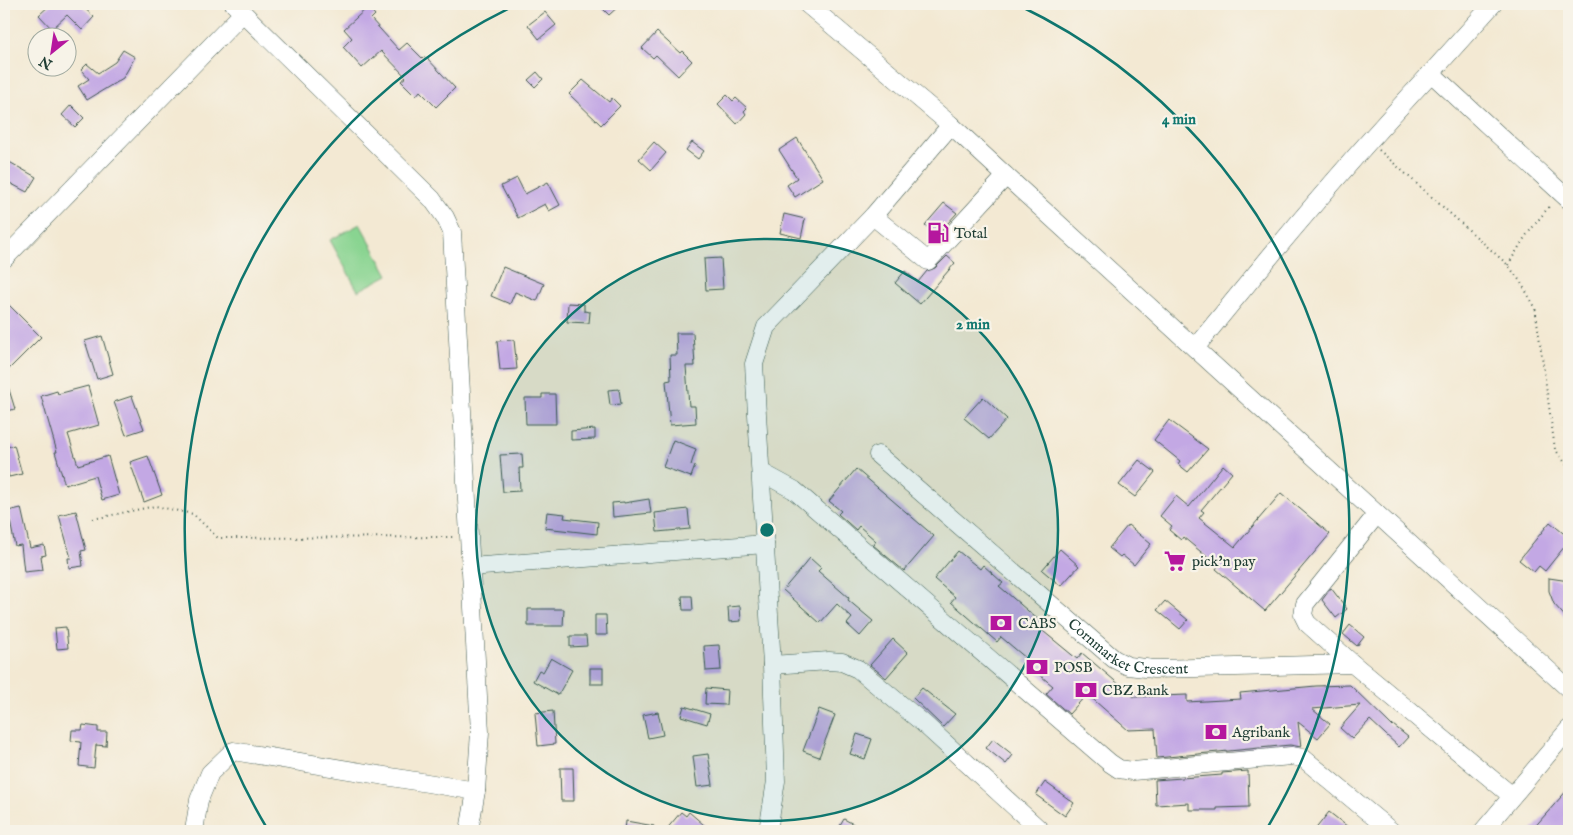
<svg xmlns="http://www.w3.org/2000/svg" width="1573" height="835" viewBox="0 0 1573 835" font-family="'IM FELL English',serif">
<rect width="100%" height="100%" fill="#f7f3e8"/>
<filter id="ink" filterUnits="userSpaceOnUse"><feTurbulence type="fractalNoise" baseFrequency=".02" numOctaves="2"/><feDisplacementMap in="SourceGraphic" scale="10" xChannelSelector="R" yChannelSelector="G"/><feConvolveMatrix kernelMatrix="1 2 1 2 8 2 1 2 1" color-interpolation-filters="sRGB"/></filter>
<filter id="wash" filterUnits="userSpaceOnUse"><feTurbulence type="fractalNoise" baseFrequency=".0096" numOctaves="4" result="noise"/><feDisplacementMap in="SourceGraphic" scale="20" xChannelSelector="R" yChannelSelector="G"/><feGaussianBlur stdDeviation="1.12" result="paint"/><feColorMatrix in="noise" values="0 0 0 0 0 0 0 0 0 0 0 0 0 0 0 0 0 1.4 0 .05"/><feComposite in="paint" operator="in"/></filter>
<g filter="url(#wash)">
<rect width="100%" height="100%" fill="#f3e9d3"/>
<polygon fill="#89d491" stroke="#548862" points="360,224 388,275 358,291 330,240"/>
<g id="blocks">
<g fill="#c3a8e4">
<polygon points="51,4 80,4 94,17 82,30 67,15 52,29 39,15"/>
<polygon points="598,4 621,4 609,15"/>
<polygon points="368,7 375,15 371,19 399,50 407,43 423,59 426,57 455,88 436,107 420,91 416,96 401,81 406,77 381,51 362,68 343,47 352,38 344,29"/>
<polygon points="545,12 556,25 539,39 528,25"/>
<polygon points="657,32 680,53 682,51 692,61 678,76 656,55 653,58 642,48"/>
<polygon points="123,50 135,57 123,78 87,100 78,86 89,79 81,70 87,64 98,73 115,62"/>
<polygon points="537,72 543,79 535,87 528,80"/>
<polygon points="583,80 609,102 612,98 620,106 601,125 569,94"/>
<polygon points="727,95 733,101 736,98 747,108 744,111 746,114 737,124 718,104"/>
<polygon points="71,105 84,118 75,127 62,115"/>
<polygon points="797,138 823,179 795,197 787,185 797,178 779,150"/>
<polygon points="654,142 666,153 651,170 639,159"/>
<polygon points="692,142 704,151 698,159 686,150"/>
<polygon points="4,159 36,177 27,192 4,180"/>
<polygon points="517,178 525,194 548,182 560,205 549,211 545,204 518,218 501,186"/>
<polygon points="944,203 957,213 937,235 925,225"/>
<polygon points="784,214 805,219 801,238 780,233"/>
<polygon points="947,256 955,263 920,304 895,283 905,271 918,282 927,271 935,268"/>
<polygon points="721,258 723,289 706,290 704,259"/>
<polygon points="503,267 544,284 537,301 515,292 510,304 491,296"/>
<polygon points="4,300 41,337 4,374"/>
<polygon points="568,303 584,304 584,311 590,312 589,323 567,322"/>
<polygon points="676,333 693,333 695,366 686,366 689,406 695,406 696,423 670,425 666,381 671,380 670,355 677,355"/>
<polygon points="102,336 113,374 97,379 85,341"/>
<polygon points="514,340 517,369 500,370 497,341"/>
<polygon points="4,380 6,380 15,409 4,412"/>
<polygon points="88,386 99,425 68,434 78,465 108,456 119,495 102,500 95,476 65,485 55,452 57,452 41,396 57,391 58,394"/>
<polygon points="619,389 621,404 610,405 608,390"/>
<polygon points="542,394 555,394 556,424 526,424 525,398 542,398"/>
<polygon points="132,396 144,429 126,435 114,402"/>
<polygon points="983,397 1007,419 989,439 964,418"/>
<polygon points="1169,420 1208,449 1188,472 1178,464 1180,461 1154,440"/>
<polygon points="595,429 595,439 571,440 571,431"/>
<polygon points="673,440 696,449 691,465 695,466 691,477 663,467"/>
<polygon points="14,445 22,474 9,477 4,458 4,448"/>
<polygon points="522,454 523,468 519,468 520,491 503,492 500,455"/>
<polygon points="148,456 162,495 144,502 130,462"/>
<polygon points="1139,460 1155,472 1135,497 1119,485"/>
<polygon points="1223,465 1232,473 1201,510 1204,512 1199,518 1235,547 1281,493 1330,534 1265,611 1216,569 1218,566 1183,537 1181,540 1169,530 1172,526 1160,516 1176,496 1189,507"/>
<polygon points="856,469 934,536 904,571 873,545 876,541 859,526 856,530 838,514 841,511 829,501"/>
<polygon points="649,499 651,513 613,517 612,503 624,502 624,503"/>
<polygon points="21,508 30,548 44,545 46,555 41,556 43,570 24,572 21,545 15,546 8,511"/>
<polygon points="688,509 690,529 657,532 655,513"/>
<polygon points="76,511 86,550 81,551 83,566 69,568 68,558 71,558 59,515"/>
<polygon points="547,512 565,514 564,518 598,522 597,534 545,528"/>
<polygon points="1550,522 1569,538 1569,541 1545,571 1539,566 1534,572 1519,560"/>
<polygon points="1128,525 1151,544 1134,565 1122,555 1120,557 1109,548"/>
<polygon points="1060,549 1079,566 1061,586 1042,570"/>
<polygon points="958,551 980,569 983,565 1003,583 999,586 1042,623 1038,627 1077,659 1082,653 1134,697 1187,695 1187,702 1241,699 1240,693 1316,686 1350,685 1392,726 1393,725 1408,737 1399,747 1370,720 1352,739 1340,728 1360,705 1312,709 1330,724 1318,738 1298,722 1301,747 1290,745 1157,758 1155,729 1128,730 1087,694 1069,714 1046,694 1053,686 1024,662 1027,659 1001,637 997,642 951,602 955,597 934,579"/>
<polygon points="810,558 821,568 818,571 849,598 848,600 873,621 860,636 847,624 852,618 837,604 820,623 783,590"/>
<polygon points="1549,578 1569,581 1569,621 1554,604 1549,591"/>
<polygon points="1331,588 1347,609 1336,618 1322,600"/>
<polygon points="682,596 692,596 693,610 683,610"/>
<polygon points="1165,601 1188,620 1180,629 1157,610"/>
<polygon points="740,606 741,621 729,622 728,607"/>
<polygon points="528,609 564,609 563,626 528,626"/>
<polygon points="595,615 606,615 607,635 595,635"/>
<polygon points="1350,625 1364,637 1357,646 1343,634"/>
<polygon points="66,627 68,648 57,649 55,628"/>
<polygon points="570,636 586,636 587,646 570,647"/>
<polygon points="893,639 908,653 886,678 870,665"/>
<polygon points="719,645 721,670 706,671 704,646"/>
<polygon points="551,658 572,670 558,695 533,681 539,670 543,672"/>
<rect x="590" y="668" width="13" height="16"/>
<polygon points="706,688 727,690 726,705 705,704"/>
<polygon points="922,688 955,714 943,727 913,698"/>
<polygon points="684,706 710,714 707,724 681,716"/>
<polygon points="819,709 835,715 819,757 803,751"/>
<polygon points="553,711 555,744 538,746 535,713"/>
<polygon points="658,712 663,735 648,738 643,715"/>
<polygon points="83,725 98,727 98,732 107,732 106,746 96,745 94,768 79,766 81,742 71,741 72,730 82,730"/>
<polygon points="857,734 872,739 865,759 850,754"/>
<polygon points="993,739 1013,755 1006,764 986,748"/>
<polygon points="708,754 713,785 697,787 693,756"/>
<polygon points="560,768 573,768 574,801 561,801"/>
<polygon points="1248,771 1249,807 1217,808 1217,810 1189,810 1189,803 1156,805 1155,780 1222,775 1222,773"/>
<polygon points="1045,782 1074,803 1065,816 1036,795"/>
<polygon points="1569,788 1569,831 1531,831"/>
<polygon points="681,812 686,816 689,812 711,831 665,831"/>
<polygon points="1329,812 1353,831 1314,831"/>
<polygon points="844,819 855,825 851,831 837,831"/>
<polygon points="626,821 654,826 654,831 625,831"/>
</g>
</g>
</g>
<g filter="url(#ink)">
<use href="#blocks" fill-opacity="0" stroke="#3f574c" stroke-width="1"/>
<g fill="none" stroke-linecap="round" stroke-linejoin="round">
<g stroke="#3f574c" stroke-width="19">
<g id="minor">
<polyline points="234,4 432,199 445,217 452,232 480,732 476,791 469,831"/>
<polyline points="807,4 951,125 1006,176 1569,689"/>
<polyline points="1493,4 1431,73 1569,200"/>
<polyline points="873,216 928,261 1006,176"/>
<polyline points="4,259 243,13"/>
<path d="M1195,348C1271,254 1348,162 1431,73"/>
<path id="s1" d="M878,455L1114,659L1128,666L1154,669L1353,664L1512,796"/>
<polyline points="761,472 794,490 1110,763 1119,769 1133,771 1291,756 1303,758 1391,831"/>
<polyline points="470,567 765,544"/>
<polyline points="1353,664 1307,623 1303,615 1305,604 1377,514"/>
<polyline points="772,665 829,661 842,662 858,669 923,723 1041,831"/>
<polyline points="194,831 199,800 210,773 233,751 476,791"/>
<polyline points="768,831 776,781 772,665 754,364 766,327 873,216 951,125"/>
<polyline points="1483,831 1569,729"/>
</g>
</g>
<g stroke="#3f574c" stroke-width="2" stroke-dasharray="1 4" stroke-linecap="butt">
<polyline points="1379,150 1508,265 1520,281 1535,307 1555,449 1569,468"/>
<polyline points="1508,265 1525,237 1551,204"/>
<polyline points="93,519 155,506 193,514 218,538 455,537"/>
</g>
<use href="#minor" stroke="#fff" stroke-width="18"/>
</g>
</g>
<circle cx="767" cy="530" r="291" fill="#0f766e" fill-opacity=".12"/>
<g fill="none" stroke="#0f766e" stroke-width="2.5">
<circle cx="767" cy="530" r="291"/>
<path d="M268 830A582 582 0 0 1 516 5M1018 5A582 582 0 0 1 1266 830"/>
</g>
<defs>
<g id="fuel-bare" transform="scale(1.725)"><path d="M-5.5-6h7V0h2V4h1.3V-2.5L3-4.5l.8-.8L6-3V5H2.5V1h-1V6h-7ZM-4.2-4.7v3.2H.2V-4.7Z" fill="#b5179e" stroke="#f7f3e8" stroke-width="2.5" paint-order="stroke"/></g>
<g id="supermarket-bare" transform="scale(1.725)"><path d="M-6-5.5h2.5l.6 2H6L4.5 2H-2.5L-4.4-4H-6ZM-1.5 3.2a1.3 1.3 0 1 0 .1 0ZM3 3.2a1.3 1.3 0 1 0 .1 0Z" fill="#b5179e" stroke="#f7f3e8" stroke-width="2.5" paint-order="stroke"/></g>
<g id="bank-bare" transform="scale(1.725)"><path d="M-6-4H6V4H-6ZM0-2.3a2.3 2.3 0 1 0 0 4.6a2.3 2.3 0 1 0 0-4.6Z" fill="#b5179e" stroke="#f7f3e8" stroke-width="2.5" paint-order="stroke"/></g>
</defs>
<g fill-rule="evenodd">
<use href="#fuel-bare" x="938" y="233"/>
<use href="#supermarket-bare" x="1175" y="561"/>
<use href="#bank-bare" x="1001" y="623"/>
<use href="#bank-bare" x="1037" y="667"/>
<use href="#bank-bare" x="1086" y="690"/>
<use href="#bank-bare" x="1216" y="732"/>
</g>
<g text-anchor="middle" stroke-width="4.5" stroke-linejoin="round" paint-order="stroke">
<g font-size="15" fill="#1f3d34" stroke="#f7f3e8" text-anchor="start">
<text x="954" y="238">Total</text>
<text x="1192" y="566">pick'n pay</text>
<text x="1018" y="628">CABS</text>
<text x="1054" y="672">POSB</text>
<text x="1102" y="695">CBZ Bank</text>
<text x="1232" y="737">Agribank</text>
</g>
<g font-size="15" fill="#1f3d34" stroke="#f7f3e8">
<text dy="5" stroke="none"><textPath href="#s1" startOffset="321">Cornmarket Crescent</textPath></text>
</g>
</g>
<circle cx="767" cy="530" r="8" fill="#0f766e" stroke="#f7f3e8" stroke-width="2.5"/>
<g font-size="15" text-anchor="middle" font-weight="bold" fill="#0f766e" stroke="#f7f3e8" stroke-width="4.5" stroke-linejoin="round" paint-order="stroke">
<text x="1179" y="124">4 min</text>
<text x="973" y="329">2 min</text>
</g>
<rect width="1573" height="835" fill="none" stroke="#f7f3e8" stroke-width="20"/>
<g transform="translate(52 52) rotate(210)"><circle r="24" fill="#f7f3e8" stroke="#a1aaa0"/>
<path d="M0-4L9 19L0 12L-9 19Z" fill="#b5179e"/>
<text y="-8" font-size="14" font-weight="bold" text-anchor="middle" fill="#1f3d34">N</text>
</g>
</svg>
